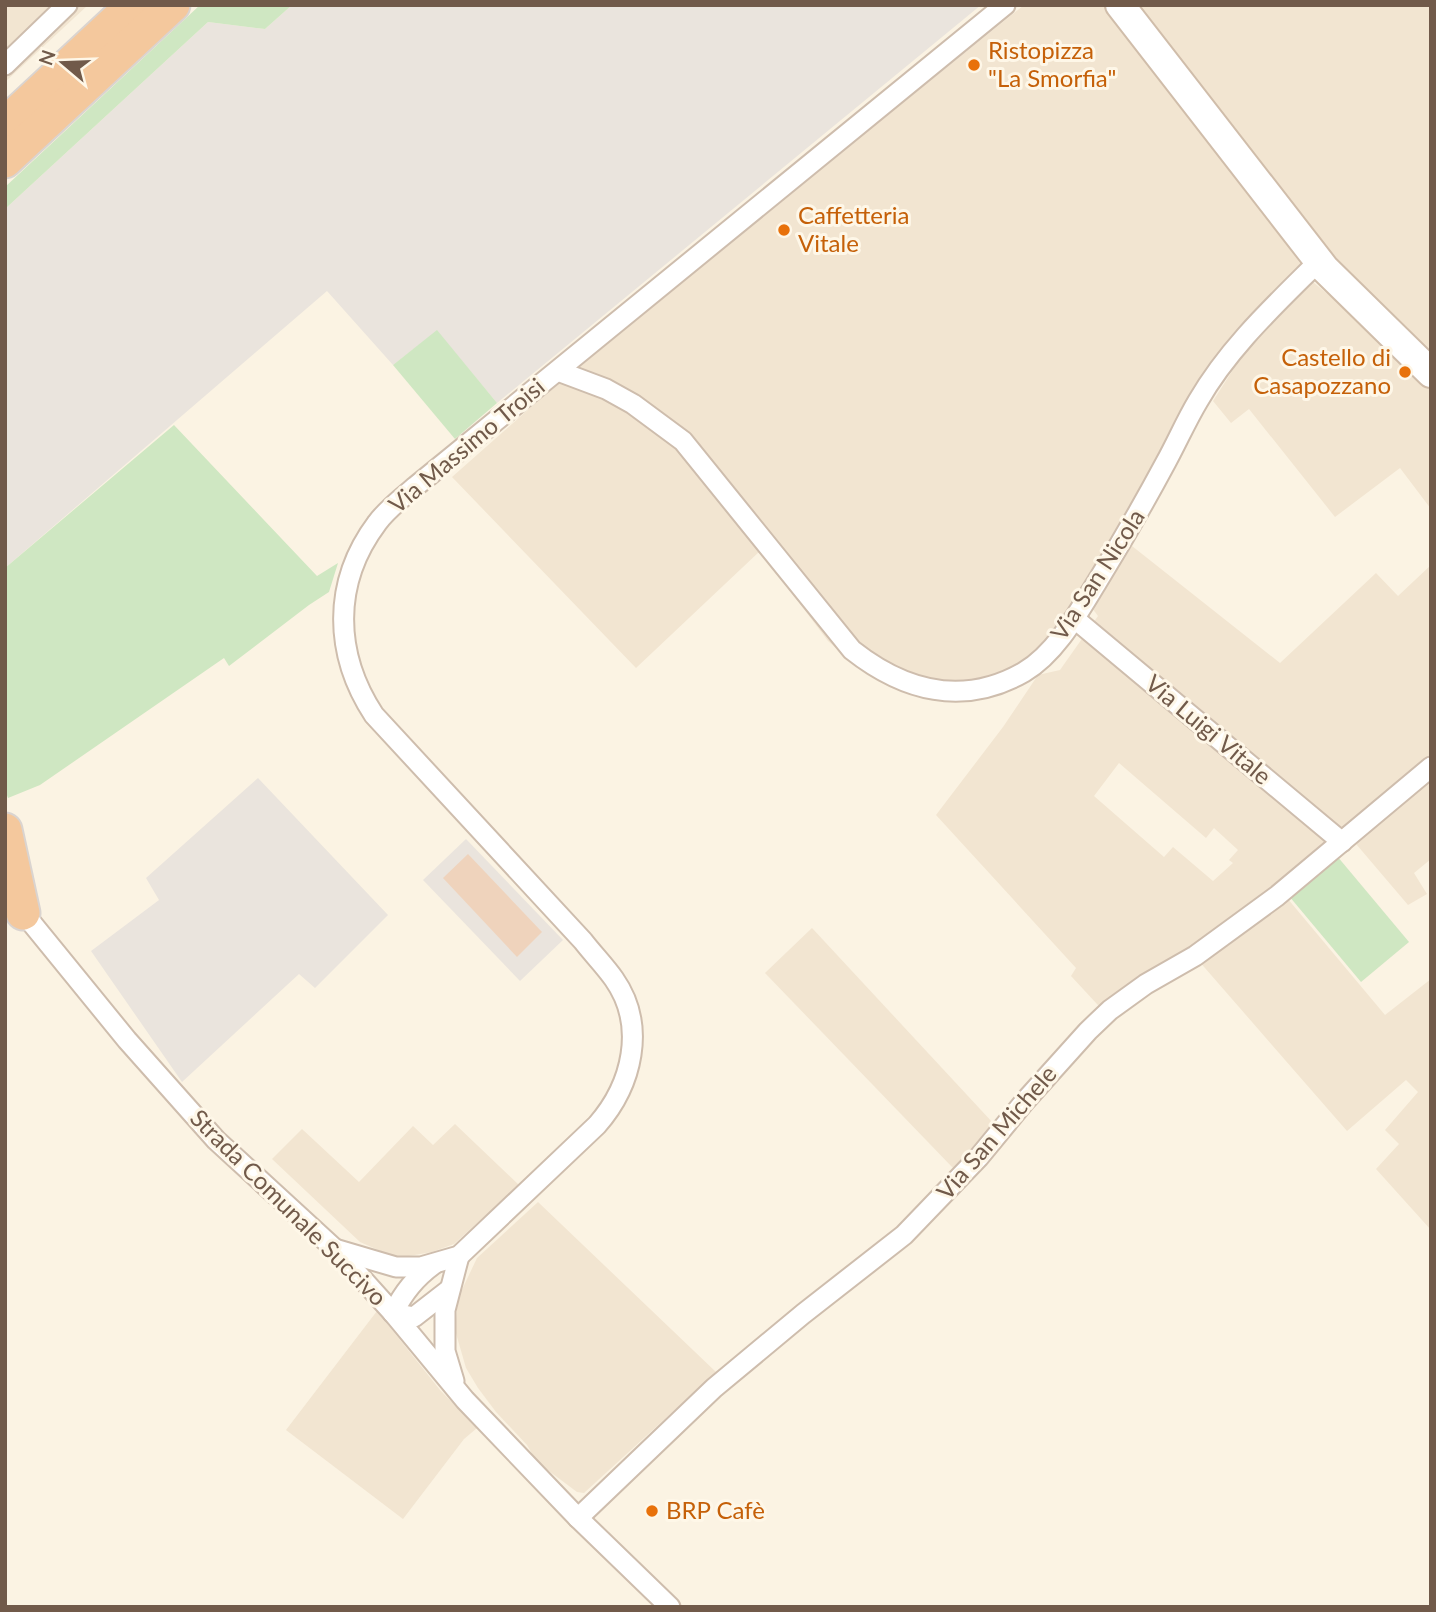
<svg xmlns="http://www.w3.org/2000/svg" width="1436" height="1612" viewBox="0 0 1436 1612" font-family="Lato,sans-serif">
<rect width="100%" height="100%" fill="#fbf3e3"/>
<g fill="#f2e5d1" fill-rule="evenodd">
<polygon points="5,5 88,5 5,82"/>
<polygon points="1024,5 1112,5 1302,266 1161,468 1047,645 1012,675 954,699 898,689 853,663 828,641 760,551 636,668 452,477 538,401 807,180"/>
<polygon points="1139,5 1431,5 1431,365 1410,338 1292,212"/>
<polygon points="1313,282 1358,319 1431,390 1431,509 1400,468 1335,517 1249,409 1231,423 1213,401 1250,343"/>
<path d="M1132,546L1280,663L1376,573L1398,596L1431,565V859L1414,873L1427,894L1408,905L1345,831L1277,886L1385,1015L1431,979V1230L1376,1169L1399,1144L1385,1130L1418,1092L1406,1080L1347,1131L1198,960L1109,1017L1071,976L1076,968L936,815L1003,727L1038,675L1060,670L1098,616L1092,608ZM1119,763L1206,838L1214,828L1238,850L1229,860L1233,863L1213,881L1173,847L1164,857L1094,796Z"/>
<polygon points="812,928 993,1123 954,1169 765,973"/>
<polygon points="455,1124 519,1185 454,1244 432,1252 409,1256 392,1256 360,1242 272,1159 302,1129 359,1182 413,1126 433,1145"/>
<polygon points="538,1202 716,1372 584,1493 577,1492 537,1462 527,1445 496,1412 478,1388 466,1368 455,1330 458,1298 477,1258"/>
<polygon points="377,1311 440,1390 477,1428 464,1439 403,1519 286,1430"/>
</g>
<g fill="#eae4dd">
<polygon points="292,5 981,5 497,403 437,331 393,365 327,291 5,568 5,209 208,22 265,29"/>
<polygon points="258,778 388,915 315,988 299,974 182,1082 91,951 159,900 146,878"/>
<polygon points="466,839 563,940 520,981 423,880"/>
</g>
<g fill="#cfe7c2">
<polygon points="200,5 292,5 265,29 208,22 5,209 5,187"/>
<polygon points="437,330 497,403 455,439 393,365"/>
<polygon points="174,425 317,576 338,563 329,592 309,605 229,666 224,658 40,785 8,798 5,790 5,568"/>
<polygon points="1337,856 1409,942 1361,982 1289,896"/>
</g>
<polygon fill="#efd3bc" points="468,854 542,932 517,957 443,878"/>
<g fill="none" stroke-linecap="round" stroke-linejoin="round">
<g stroke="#cebdad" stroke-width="23">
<g id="minor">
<polyline points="5,65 67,5"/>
<path d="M558,371L606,389L633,404L683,441L852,650C904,691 963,707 1024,672C1056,653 1078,613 1097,582C1121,543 1144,503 1166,462C1177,442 1186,421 1198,401C1229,347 1276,304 1319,261"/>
<polyline points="1075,619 1342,842"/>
<polyline points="17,905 127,1040 216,1140 338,1252 393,1313 465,1400 578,1518 670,1607"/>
<path d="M335,1249L396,1267H421L459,1256L597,1125C632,1085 647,1026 614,979C605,966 593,954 583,941L374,715C334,654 332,583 377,523C387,509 402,498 416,486L1005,5"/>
<polyline points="393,1313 414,1317 450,1289"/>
<path d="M393,1313C404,1292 415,1278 434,1264"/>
<polyline points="454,1381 445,1351 445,1310 459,1256"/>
<polyline points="578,1518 714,1388 803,1314 904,1235 979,1157 1025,1101 1088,1031 1110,1010 1146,984 1195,956 1277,896 1431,767"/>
</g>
</g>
<g stroke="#d0bdaa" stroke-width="32">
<polyline id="secondary" points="1120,5 1325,269 1431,373"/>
</g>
<g stroke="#dad4d0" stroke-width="37">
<g id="trunk">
<polyline points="5,124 133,5"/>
<polyline points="5,161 173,5"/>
<polyline points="5,830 23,913"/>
</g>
</g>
<use href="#minor" stroke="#fff" stroke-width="19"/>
<use href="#secondary" stroke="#fff" stroke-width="28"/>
<use href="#trunk" stroke="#f4c89d" stroke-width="33"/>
</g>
<g fill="#e8710a" stroke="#fef7e8" stroke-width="2.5">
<circle cx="974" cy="65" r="7"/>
<circle cx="784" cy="230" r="7"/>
<circle cx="1405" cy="372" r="7"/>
<circle cx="652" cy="1511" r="7"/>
</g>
<g text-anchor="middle" stroke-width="6" stroke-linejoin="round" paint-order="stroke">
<g font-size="24" fill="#c56008" stroke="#fef7e8" text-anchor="start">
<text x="988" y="59">Ristopizza<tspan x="988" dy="28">"La Smorfia"</tspan></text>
<text x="798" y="224">Caffetteria<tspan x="798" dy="28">Vitale</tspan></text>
<text x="1391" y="366" text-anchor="end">Castello di<tspan x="1391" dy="28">Casapozzano</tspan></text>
<text x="666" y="1519">BRP Cafè</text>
</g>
<g font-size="24" fill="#715a4a" stroke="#fef7e8">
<text transform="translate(467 446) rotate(-40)" y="8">Via Massimo Troisi</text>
<text transform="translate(1098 575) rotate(-57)" y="8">Via San Nicola</text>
<text transform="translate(1208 730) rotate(40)" y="8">Via Luigi Vitale</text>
<text transform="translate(997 1133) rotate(-49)" y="8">Via San Michele</text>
<text transform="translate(288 1208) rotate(45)" y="8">Strada Comunale Succivo</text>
</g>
</g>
<rect width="1436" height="1612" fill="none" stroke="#715a4a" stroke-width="14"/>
<g transform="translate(63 63) rotate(289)" stroke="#fef7e8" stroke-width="5" paint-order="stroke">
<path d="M0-5L12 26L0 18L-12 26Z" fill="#715a4a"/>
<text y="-10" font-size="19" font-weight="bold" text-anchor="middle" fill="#715a4a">N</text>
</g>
</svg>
